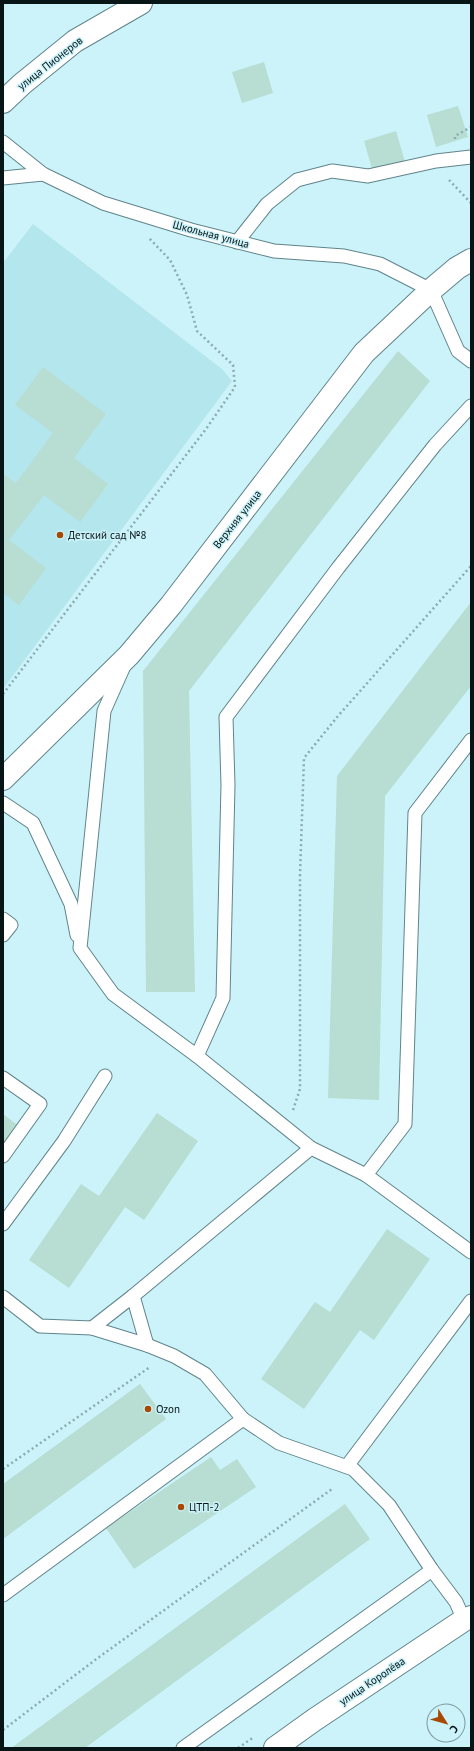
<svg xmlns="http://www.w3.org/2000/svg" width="474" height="1751" viewBox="0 0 474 1751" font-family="'PT Sans',sans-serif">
<rect width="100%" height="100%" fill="#cbf3f9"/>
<polygon fill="#b4e6ed" points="33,224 222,369 232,381 3,689 3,263"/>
<g fill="#b8ddd2">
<polygon points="264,62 273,93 242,103 232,72"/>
<polygon points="458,106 468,137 436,147 427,115"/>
<polygon points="396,131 405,162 373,172 364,141"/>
<polygon points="398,351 430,381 189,691 195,992 146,992 143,671"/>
<polygon points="43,367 106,414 74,458 108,484 80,522 44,495 9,540 46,568 19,605 3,593 3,474 16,483 53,433 15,405"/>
<polygon points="471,602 471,686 385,796 379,1100 328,1098 337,776"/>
<polygon points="157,1113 198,1141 144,1220 125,1207 69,1288 29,1260 81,1184 99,1196"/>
<polygon points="3,1114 19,1126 3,1148"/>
<polygon points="387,1229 430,1259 374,1340 360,1330 304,1409 261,1379 315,1302 330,1312"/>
<polygon points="140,1384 166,1419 3,1539 3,1484"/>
<polygon points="211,1457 220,1470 237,1459 256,1487 134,1569 106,1528"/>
<polygon points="345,1504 370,1539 85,1748 11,1748"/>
</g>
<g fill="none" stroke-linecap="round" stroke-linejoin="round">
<g stroke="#60848a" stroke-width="15">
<g id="lane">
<polyline points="3,142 43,174 103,203 191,230 274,251 344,256 380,264 431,290 458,351 471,361"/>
<polyline points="3,178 43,174"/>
<polyline points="237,242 267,204 297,180 332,171 368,176 436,161 471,157"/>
<polyline points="124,666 104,711 80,948 113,994 197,1056 311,1148 366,1175 471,1252"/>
<polyline points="3,803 33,823 71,904 77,935"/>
<polyline points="3,919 11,925 3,935"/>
<polyline points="197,1056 223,998 228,785 226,717 338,568 435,445 471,406"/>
<polyline points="3,1078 40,1104 3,1156"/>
<polyline points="366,1175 405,1124 415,813 471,740"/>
<polyline points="3,1224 64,1141 105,1076"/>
<polyline points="133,1296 147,1345"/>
<polyline points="3,1297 40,1326 92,1328 147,1345 174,1356 205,1374 243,1419 279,1443 353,1469 389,1505 432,1570 456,1602 464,1620"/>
<polyline points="92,1328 133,1296 311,1148"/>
<polyline points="347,1466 471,1301"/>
<polyline points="3,1595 243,1419"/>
<polyline points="183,1748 432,1570"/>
</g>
</g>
<g stroke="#60848a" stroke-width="24">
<g id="street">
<polyline points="3,102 22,84 75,41 141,3"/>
<polyline points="3,779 129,655 171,605 364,353 431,290 457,268 471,260"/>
</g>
</g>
<g stroke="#60848a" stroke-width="24">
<polyline id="secondary" points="275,1748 314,1720 464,1620 471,1617"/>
</g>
<g stroke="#8babaf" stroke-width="2.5" stroke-dasharray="2 3" stroke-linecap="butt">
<polyline points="455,139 455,136 471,127"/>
<polyline points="449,180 471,203"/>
<polyline points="3,694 206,429 235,387 233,365 197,331 187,295 170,260 149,238"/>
<polyline points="293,1110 300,1089 300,875 304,758 338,716 471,566"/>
<polyline points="3,1469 150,1367"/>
<polyline points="3,1730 95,1660 332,1489"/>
<polyline points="238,1748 254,1737"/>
</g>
<use href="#lane" stroke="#fff" stroke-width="13"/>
<use href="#street" stroke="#fff" stroke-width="22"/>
<use href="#secondary" stroke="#fff" stroke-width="22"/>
</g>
<g fill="#a84801" stroke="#cbf3f9" stroke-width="1.5">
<circle cx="60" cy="535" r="4"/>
<circle cx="148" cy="1409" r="4"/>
<circle cx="181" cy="1507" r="4"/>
</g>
<g text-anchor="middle" stroke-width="3" stroke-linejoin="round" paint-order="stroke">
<g font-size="11" fill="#071517" stroke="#cbf3f9">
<text transform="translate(50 63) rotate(-38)" y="4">улица Пионеров</text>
<text transform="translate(211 234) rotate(15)" y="4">Школьная улица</text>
<text transform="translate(237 519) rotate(-52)" y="4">Верхняя улица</text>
<text transform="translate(372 1681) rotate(-34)" y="4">улица Королёва</text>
</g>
<g font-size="11" fill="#071517" stroke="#cbf3f9" text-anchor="start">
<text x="68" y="539">Детский сад №8</text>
<text x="156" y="1413">Ozon</text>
<text x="189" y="1511">ЦТП-2</text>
</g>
</g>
<rect width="474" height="1751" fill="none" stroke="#071517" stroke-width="8"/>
<g transform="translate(446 1723) rotate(127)"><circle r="19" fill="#cbf3f9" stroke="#7d9a9f"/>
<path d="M0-3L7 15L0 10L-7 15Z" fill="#a84801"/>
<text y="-6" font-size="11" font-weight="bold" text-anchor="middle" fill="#071517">С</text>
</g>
</svg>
